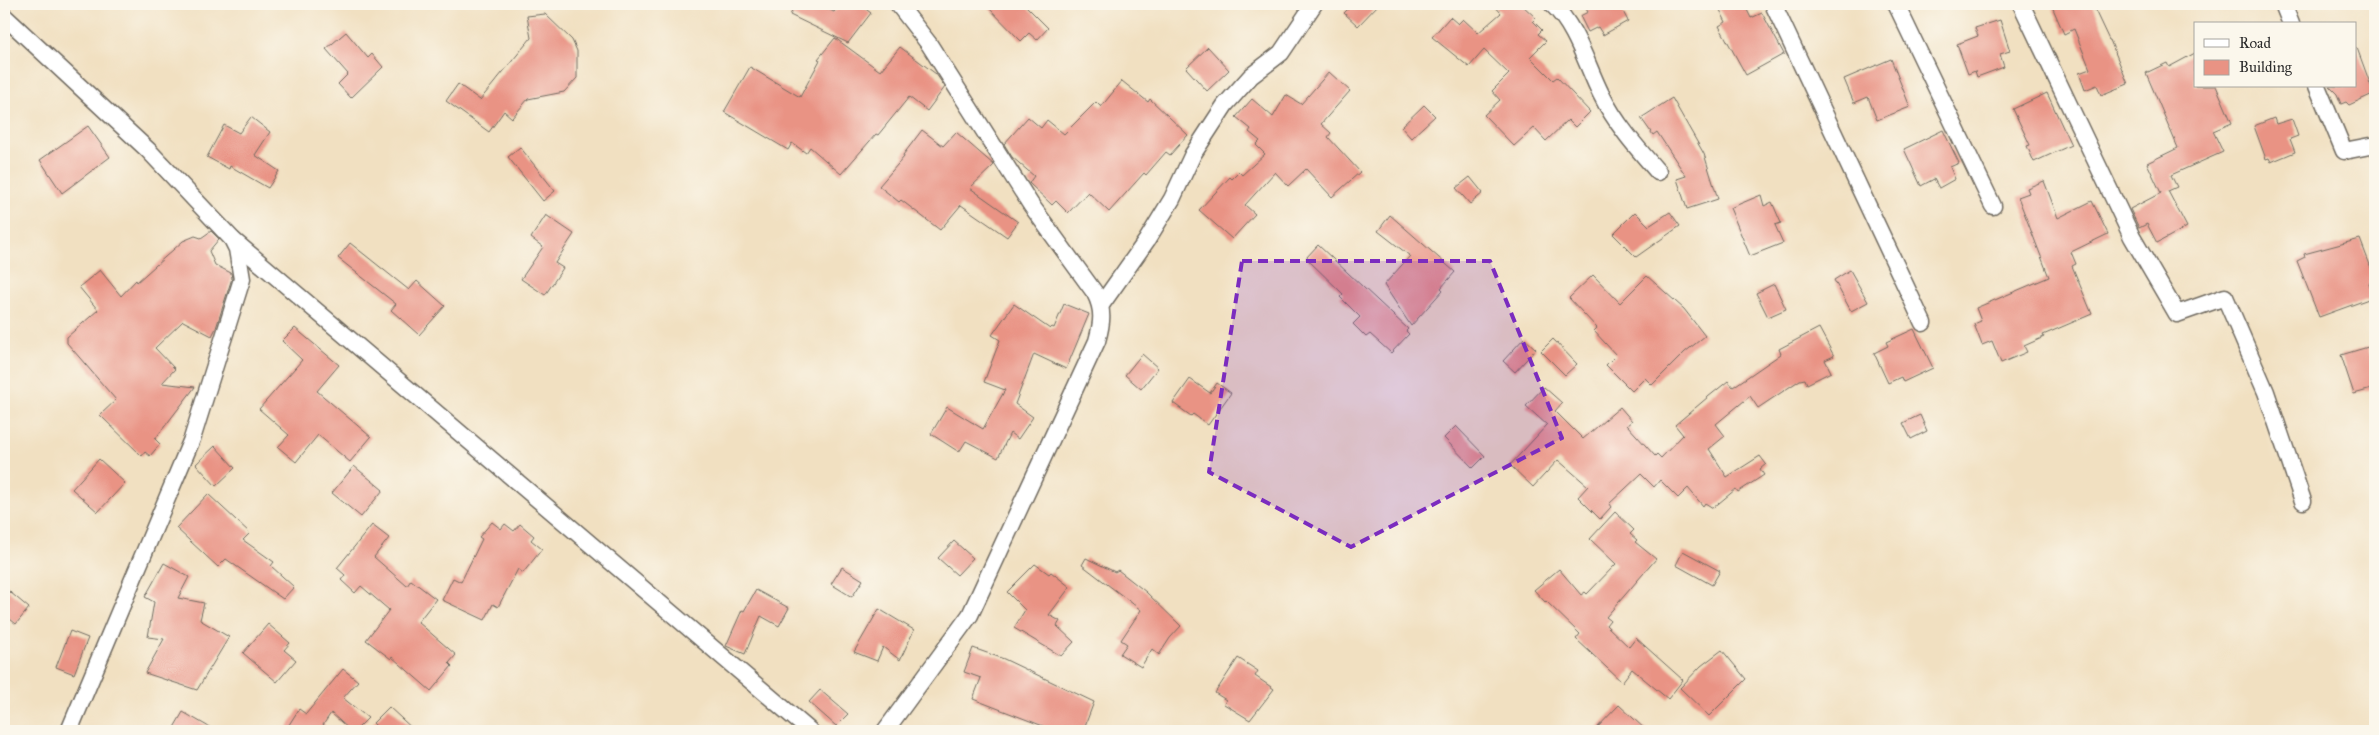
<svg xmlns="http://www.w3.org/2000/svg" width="2379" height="735" viewBox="0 0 2379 735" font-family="'IM FELL Great Primer',serif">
<rect width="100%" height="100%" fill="#fbf7ec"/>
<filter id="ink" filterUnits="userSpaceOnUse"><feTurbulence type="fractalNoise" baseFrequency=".02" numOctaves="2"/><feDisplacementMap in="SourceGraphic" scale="10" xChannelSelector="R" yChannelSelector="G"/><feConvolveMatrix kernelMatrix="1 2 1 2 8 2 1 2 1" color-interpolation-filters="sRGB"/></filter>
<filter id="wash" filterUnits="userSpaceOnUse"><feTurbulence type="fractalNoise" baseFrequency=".0096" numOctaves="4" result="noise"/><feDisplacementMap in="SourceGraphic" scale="20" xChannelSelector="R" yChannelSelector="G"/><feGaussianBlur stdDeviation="1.12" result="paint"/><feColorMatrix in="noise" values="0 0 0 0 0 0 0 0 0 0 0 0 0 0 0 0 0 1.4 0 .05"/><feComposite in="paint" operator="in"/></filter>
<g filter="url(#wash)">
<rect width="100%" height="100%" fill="#f1e0c1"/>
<g id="blocks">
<g fill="#e99384">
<polygon points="796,4 818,4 834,12 841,4 859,4 871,13 848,43 790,15"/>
<polygon points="985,4 1024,4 1048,28 1037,40 1029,33 1021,41"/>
<polygon points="1353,4 1379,4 1358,26 1344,13"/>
<polygon points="1493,4 1521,4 1536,18 1533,21 1542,30 1538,34 1546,41 1530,57 1553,80 1557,77 1590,112 1575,127 1568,120 1546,141 1534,128 1514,146 1484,115 1500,100 1492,91 1509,74 1484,50 1469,67 1432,37 1450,17 1458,24 1463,19 1478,33 1501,13"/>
<polygon points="1583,4 1619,4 1628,21 1603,35 1598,27 1588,32 1580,16 1588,12"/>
<polygon points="1717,4 1744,4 1751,18 1762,13 1784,54 1746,75 1719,26 1726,22"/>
<polygon points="2051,4 2092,4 2109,40 2110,40 2128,84 2101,95 2097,85 2085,90 2079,73 2090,69 2074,29 2064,34"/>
<polygon points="545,14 572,40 577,51 577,78 564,92 528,99 512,118 504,111 489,132 446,101 458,84 480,100 531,38 527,16"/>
<polygon points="2000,20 2010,51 2000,54 2004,67 1977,77 1975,71 1968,74 1957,44 1978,36 1975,28"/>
<polygon points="346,32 368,58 372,54 383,67 351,98 338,84 348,74 326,49"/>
<polygon points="835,38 880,71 900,47 936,74 945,87 927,111 909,97 878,135 876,134 841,174 810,147 806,153 792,143 788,150 724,112 750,67 800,97 820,60 818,59"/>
<polygon points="1208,47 1229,70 1207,91 1186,68"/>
<polygon points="2355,48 2357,48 2371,86 2375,86 2375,93 2349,105 2346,102 2341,104 2337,94 2329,86 2355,86"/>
<polygon points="2195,53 2195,86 2216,86 2232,123 2213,131 2223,152 2171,175 2177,187 2168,191 2187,227 2157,243 2147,224 2139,228 2130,209 2161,193 2147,163 2178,148 2146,73 2167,63 2169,67"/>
<polygon points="1891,59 1910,107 1877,120 1868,97 1854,103 1844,79"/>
<polygon points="1329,72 1350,91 1321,124 1331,133 1328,137 1360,172 1332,197 1306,169 1288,186 1275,172 1245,205 1255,214 1232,239 1199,210 1230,177 1232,179 1239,172 1242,175 1265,154 1256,145 1260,141 1249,132 1251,129 1236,117 1252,99 1273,117 1286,95 1301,104"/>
<polygon points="1122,81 1148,102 1150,99 1188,135 1170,155 1166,152 1146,175 1144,173 1109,212 1088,192 1068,213 1056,201 1052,205 1029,183 1034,176 1012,157 1004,144 1028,117 1041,128 1047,120 1064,134 1096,102 1101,107"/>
<polygon points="2047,93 2071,145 2034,162 2027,146 2030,145 2013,109"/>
<polygon points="1672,98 1704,154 1718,199 1687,209 1677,179 1686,176 1657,132 1653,135 1641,118"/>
<polygon points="1424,105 1435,116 1411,138 1401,127"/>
<polygon points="251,117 270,132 255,155 279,171 268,188 230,166 229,169 207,157 224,125 239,133"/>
<polygon points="2274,118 2276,124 2292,119 2298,136 2290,139 2295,152 2271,162 2269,158 2266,159 2254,126"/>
<polygon points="88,126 110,157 62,193 40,160"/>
<polygon points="922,130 943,146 956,132 994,165 970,188 1018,222 1007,237 961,205 940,230 901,200 899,202 879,186 904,157 903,155"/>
<polygon points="1943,130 1959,163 1950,167 1955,179 1939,188 1934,179 1921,186 1904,149"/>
<polygon points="520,147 555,191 543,201 508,157"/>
<polygon points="1470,177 1483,193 1470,204 1456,188"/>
<polygon points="2044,181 2058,218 2092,201 2108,234 2071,252 2076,264 2072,266 2092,314 2043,335 2044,337 2024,346 2027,352 2001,363 1992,341 1982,345 1974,324 1981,321 1976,308 2049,277 2018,197 2029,193 2027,188"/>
<polygon points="1761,195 1764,206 1772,202 1781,223 1775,225 1783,243 1750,256 1730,208"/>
<polygon points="1635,212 1649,226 1670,212 1680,226 1636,257 1613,234"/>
<polygon points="546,215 574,234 555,263 563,268 545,295 521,279 543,247 531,238"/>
<polygon points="1390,215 1455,272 1441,288 1443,290 1411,326 1384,285 1410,256 1378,231"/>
<polygon points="211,231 219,239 209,251 215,265 231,273 232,278 216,328 212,336 183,321 155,348 175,369 162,383 195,387 155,439 160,444 150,456 145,452 142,456 100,415 116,400 67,343 67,337 98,310 79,287 100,270 121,296 136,280 137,282 183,241 195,236 201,238"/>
<polygon points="2360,239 2375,278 2375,281 2369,283 2374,297 2319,317 2297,261 2305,257 2304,254"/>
<polygon points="350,243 409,290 417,281 445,306 419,335 391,310 396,304 338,258"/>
<polygon points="1318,245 1408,329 1406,331 1409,334 1391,353 1370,334 1366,337 1353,324 1360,317 1340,297 1343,294 1306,258"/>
<polygon points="1850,270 1868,302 1851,311 1834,280"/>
<polygon points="1593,275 1620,303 1647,276 1684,309 1705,336 1685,352 1652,385 1645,378 1632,391 1606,365 1616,355 1594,331 1597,328 1569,298"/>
<polygon points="1774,284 1786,309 1768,317 1756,293"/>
<polygon points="1014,304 1050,329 1052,327 1054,328 1064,304 1089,314 1066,369 1034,354 1015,404 1033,417 1018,439 1010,433 998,458 966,441 959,452 931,434 947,407 983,429 1005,390 984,382 1000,340 992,335"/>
<polygon points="295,328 339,365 317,391 371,437 350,462 318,435 296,462 278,447 289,435 259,409 302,360 282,341"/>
<polygon points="1819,328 1834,356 1825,360 1831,372 1807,384 1805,379 1800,380 1758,408 1750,396 1716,424 1725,436 1709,449 1727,477 1760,456 1766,464 1760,469 1764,475 1738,492 1736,489 1713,508 1705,503 1703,506 1688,488 1678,498 1660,480 1654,487 1641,474 1609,504 1611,507 1600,519 1578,497 1588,486 1558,460 1533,487 1510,465 1547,425 1526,406 1544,387 1562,403 1555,411 1583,439 1620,407 1632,421 1627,425 1655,456 1657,454 1661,458 1683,435 1675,425 1708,397 1728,381 1733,387 1781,354 1779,349"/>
<polygon points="1914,329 1933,368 1903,382 1901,377 1888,383 1874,353 1888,346 1886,342"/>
<polygon points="1524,338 1536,349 1515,372 1503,361"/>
<polygon points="1553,339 1577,364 1565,375 1541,351"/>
<polygon points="2368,347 2371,358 2375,356 2375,388 2354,394 2341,355"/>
<polygon points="1142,354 1158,368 1141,389 1125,375"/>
<polygon points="1190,379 1210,393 1217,383 1231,393 1208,425 1193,414 1191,416 1173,403"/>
<polygon points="1920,415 1927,431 1911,439 1903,423"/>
<polygon points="1456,426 1485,456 1473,468 1444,438"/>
<polygon points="215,446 235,468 216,486 196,464"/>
<polygon points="99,459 125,483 98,512 72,489"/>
<polygon points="354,466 383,490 361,517 332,493"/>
<polygon points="208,494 250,533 243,540 274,562 271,566 294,587 283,599 226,559 218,567 176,528"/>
<polygon points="1615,512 1634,530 1630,534 1637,540 1635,542 1656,559 1606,617 1610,620 1606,625 1629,647 1636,638 1683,680 1668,699 1632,669 1622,682 1576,639 1580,634 1546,601 1545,602 1534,590 1559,569 1581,595 1585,592 1587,594 1616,564 1590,539"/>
<polygon points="492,522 501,529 505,524 514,531 520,524 534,536 531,540 542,549 523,573 518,569 498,607 493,604 485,620 442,600 453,578 461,582 482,539 479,537"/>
<polygon points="372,525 389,538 374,557 407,586 411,580 436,599 418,622 456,655 449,663 452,666 431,691 392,657 391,659 366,640 389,610 361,586 355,593 341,580 345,575 337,568"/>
<polygon points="954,541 973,558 957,575 938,558"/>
<polygon points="1683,551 1720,571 1712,585 1676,565"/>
<polygon points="1086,558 1115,572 1118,570 1146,592 1181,626 1170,638 1159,655 1152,649 1141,667 1120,654 1127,644 1121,640 1141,610 1082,565"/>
<polygon points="164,563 189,577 178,598 204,603 200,620 229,637 197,690 145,673 164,639 148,637 154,602 145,597"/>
<polygon points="1035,564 1049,574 1051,572 1070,587 1049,615 1060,621 1057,626 1074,642 1061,656 1014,628 1025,610 1007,592"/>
<polygon points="842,567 863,580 852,597 831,584"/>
<polygon points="4,587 29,608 16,624 4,614"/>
<polygon points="756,590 789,608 779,626 761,616 745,654 726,646 742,610 744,611"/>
<polygon points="879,609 914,630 900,660 883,647 877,661 854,652"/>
<polygon points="268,624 290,643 284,650 296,660 277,682 243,653"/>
<polygon points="70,631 88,638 74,674 56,667"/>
<polygon points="973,648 1004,659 1094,702 1083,731 1056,731 973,699 981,678 964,672"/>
<polygon points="1722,650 1746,679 1709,716 1680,688 1701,666"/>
<polygon points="1238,658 1258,671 1255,676 1274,689 1250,720 1224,704 1226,700 1215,693"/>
<polygon points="343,669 358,681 343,698 368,718 355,731 351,731 331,713 323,725 334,731 285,731 299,709 306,714"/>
<polygon points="820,690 848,714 836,726 809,702"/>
<polygon points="1619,705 1647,731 1594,731"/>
<polygon points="389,707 415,731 381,731 373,723"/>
<polygon points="183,712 216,731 172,731"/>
</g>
</g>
</g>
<g filter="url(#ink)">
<use href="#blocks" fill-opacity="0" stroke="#706a60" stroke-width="1"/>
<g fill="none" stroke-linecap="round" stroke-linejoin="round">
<g stroke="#706a60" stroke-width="19">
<g id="street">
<path d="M1552,4C1577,28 1586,64 1601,94C1615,123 1637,148 1658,172"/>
<polyline points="1773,4 1923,323"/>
<polyline points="1896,4 1993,206"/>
<polyline points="2021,4 2132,237 2177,314 2225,297 2266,392 2303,501"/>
<polyline points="2283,4 2291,24"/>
<polyline points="4,16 148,150 232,239 237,249 242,279 192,439 69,731"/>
<polyline points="2317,86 2344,151 2375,145"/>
<polyline points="233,240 810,731"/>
<polyline points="1101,305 1147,240 1172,199 1193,154 1225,105 1251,76 1281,53 1314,4"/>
<path d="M885,731L970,615L1097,341C1102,323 1104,310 1095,293L1031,205L929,44L898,4"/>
</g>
</g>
<use href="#street" stroke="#fff" stroke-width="16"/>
</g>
</g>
<path fill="#7b2cbf" fill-opacity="0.2" stroke="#7b2cbf" stroke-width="4" stroke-dasharray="10 6" stroke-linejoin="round" d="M1242,261H1490L1562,438L1351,547L1209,472Z"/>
<rect width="2379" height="735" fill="none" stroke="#fbf7ec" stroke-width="20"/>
<rect x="2194" y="22" width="162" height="65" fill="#fbf7ec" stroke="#a8a59f"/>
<rect x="2204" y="39" width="25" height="8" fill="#ffffff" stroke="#a8a59f"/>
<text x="2239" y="48" font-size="15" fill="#2b2b2b">Road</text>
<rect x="2204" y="60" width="25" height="15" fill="#e99384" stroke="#a8a59f"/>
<text x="2239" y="72" font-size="15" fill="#2b2b2b">Building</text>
</svg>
